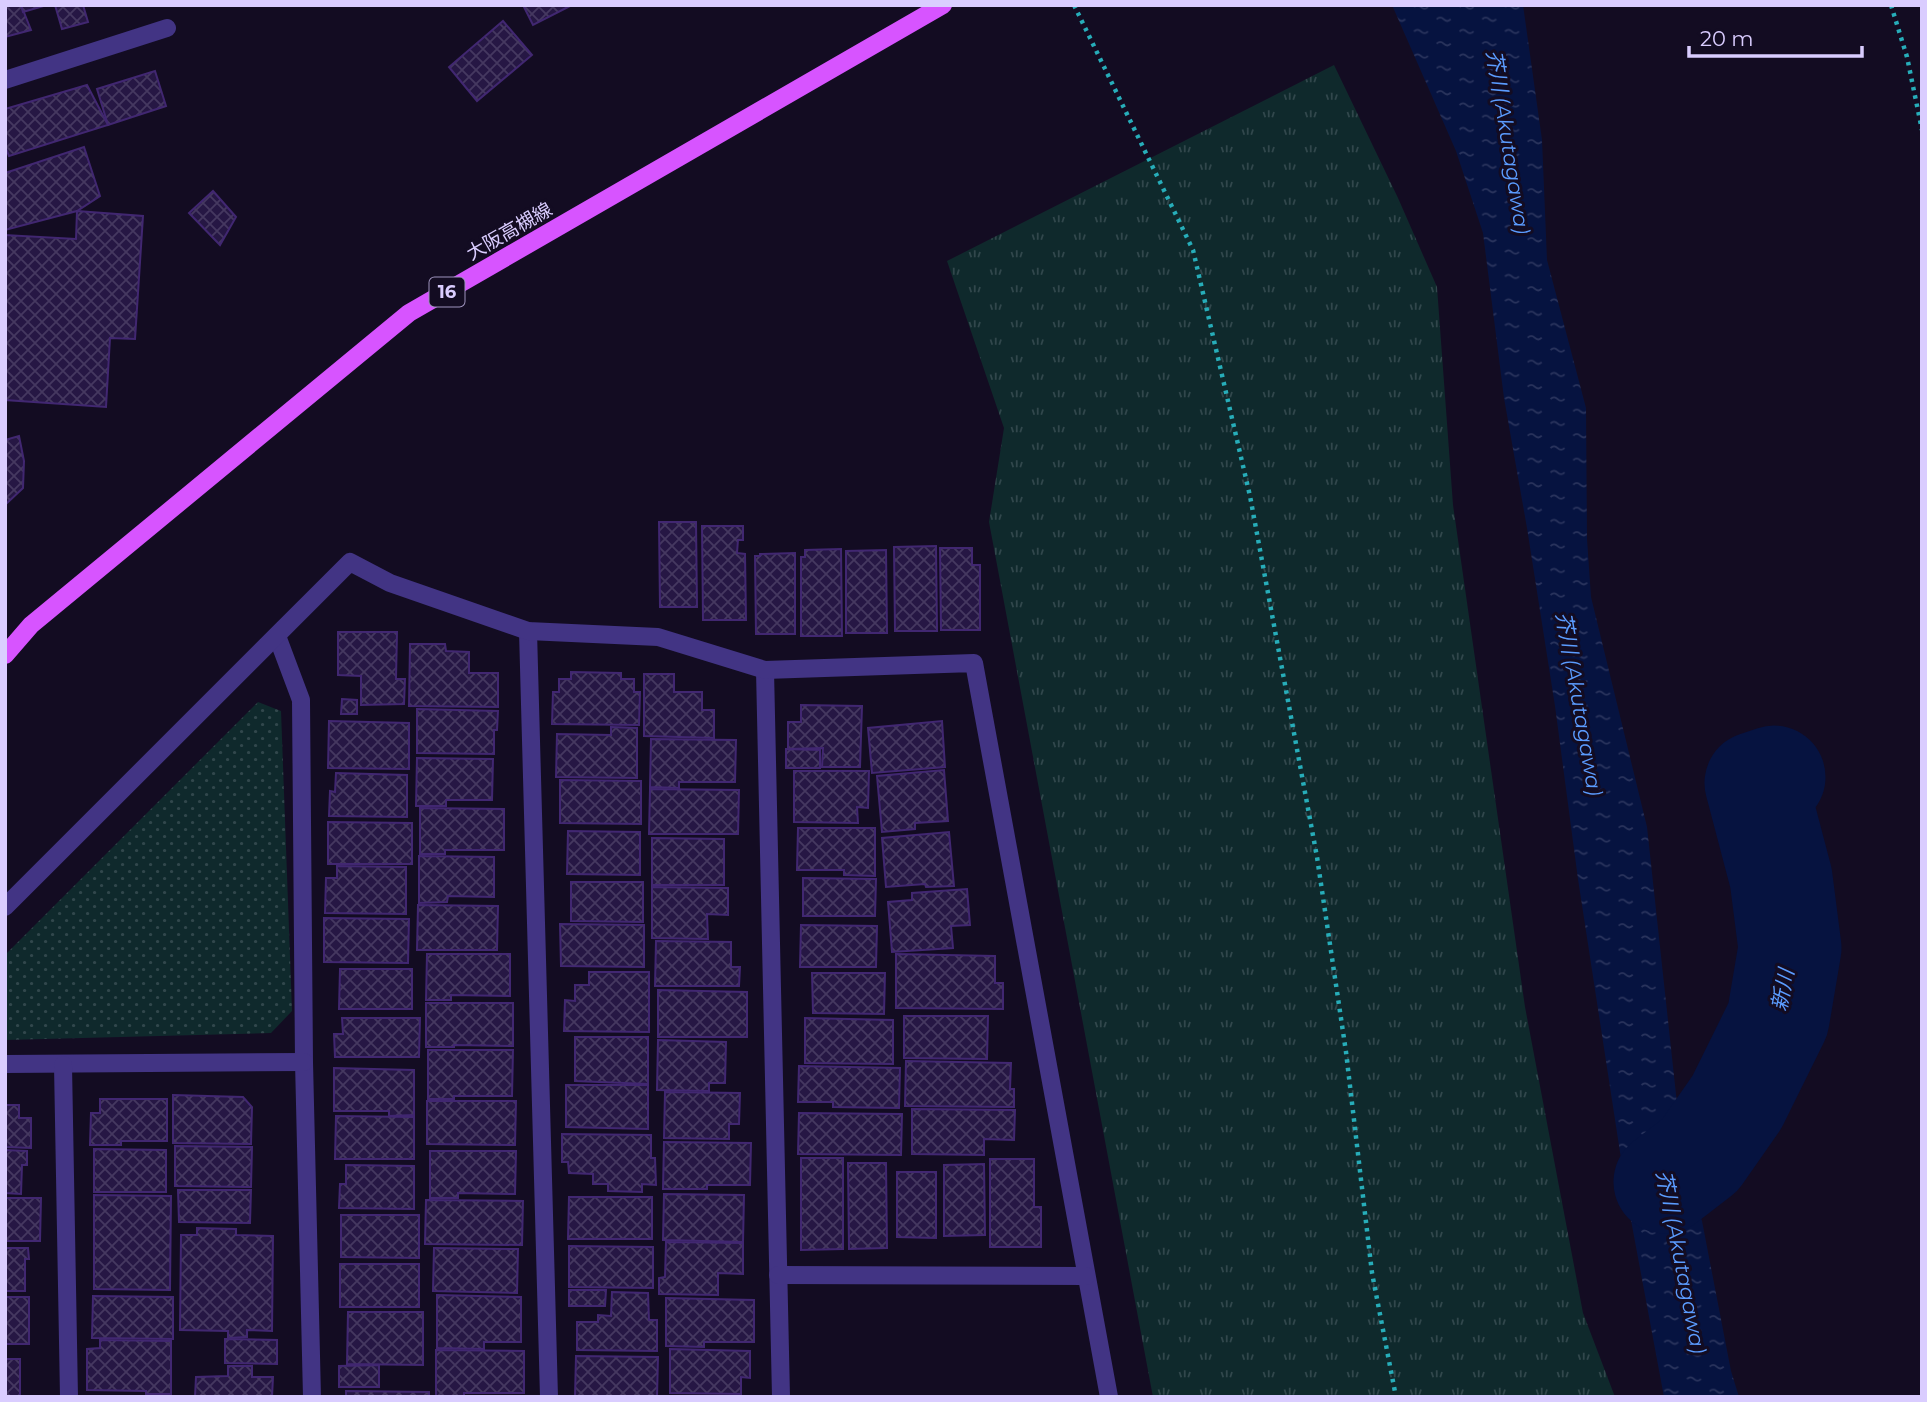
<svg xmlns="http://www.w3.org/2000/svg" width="1927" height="1402" viewBox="0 0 1927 1402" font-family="Montserrat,'Noto Sans JP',sans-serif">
<defs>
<pattern id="grass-tufts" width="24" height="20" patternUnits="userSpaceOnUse" patternTransform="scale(1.75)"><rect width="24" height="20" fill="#0f292c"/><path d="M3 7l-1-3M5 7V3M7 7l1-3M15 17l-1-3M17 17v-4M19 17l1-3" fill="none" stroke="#31474c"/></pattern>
<pattern id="park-dots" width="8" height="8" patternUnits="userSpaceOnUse" patternTransform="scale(1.75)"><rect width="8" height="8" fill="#0f292c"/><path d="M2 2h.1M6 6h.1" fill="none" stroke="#31474c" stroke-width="1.8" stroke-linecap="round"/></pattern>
<pattern id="water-ripples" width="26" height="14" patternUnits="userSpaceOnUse" patternTransform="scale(1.75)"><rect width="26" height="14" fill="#061340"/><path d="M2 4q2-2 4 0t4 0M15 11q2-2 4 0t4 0" fill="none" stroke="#2a345d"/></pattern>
<pattern id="building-cross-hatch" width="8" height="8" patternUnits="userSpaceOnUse" patternTransform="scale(1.75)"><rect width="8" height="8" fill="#261744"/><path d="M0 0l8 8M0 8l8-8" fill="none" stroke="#453860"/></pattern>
</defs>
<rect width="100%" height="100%" fill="#130c22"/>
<polygon fill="url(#grass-tufts)" points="1334,65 1398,198 1437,287 1453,505 1525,1007 1583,1313 1615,1397 1153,1397 989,522 1004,428 947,261"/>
<polygon fill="url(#park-dots)" points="258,702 281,711 292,1011 271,1033 5,1040 5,955"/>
<polygon fill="url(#water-ripples)" points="1392,5 1523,5 1542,140 1547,260 1586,408 1587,539 1591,597 1647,827 1684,1168 1702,1221 1731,1371 1739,1397 1664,1397 1628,1204 1578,879 1555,706 1527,528 1504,398 1483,233 1456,151"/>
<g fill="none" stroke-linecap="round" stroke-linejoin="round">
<polyline stroke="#061340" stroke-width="103" points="1665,1182 1700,1155 1737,1102 1778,1019 1790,948 1781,878 1756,783 1774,777"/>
</g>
<g fill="url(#building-cross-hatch)" stroke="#412771" stroke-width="2">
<polygon points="5,5 21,5 31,30 5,37"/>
<polygon points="21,5 47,5 23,12"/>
<polygon points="55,5 83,5 88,22 62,29"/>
<polygon points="523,5 572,5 533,25"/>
<polygon points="503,21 532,55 477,101 449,67"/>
<polygon points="155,71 166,106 108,125 97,89"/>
<polygon points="87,85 108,125 9,156 5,146 5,109"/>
<polygon points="84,147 100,196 77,211 5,230 5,173"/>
<polygon points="213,191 236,217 220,245 189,213"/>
<polygon points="77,211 143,216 135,339 110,338 106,407 5,400 5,235 76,239"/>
<polygon points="19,436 24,461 23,488 5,505 5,440"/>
<polygon points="659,522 696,522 697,607 660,607"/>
<polygon points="702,526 743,526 743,540 738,540 737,553 745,554 746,620 703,620"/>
<polygon points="936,546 937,631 895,631 894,547"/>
<polygon points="940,548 972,548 972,565 980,565 980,630 941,630"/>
<polygon points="841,549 842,636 801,636 801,557 805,557 805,550"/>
<polygon points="886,550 887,633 846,633 846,551"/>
<polygon points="795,553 795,634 756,634 755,556 760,556 760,554"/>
<polygon points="338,632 397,632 396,679 405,679 404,704 361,705 361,676 338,675"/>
<polygon points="410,644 445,644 446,651 469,652 469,673 498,673 498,707 409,706"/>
<polygon points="571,672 621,673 621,679 634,679 634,692 640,692 639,725 552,724 553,692 559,692 559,679 571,679"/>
<polygon points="644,674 674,674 674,692 702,692 702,710 714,710 714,738 644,736"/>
<polygon points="342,699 357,700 357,714 341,714"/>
<polygon points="801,705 862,706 860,767 822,767 823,748 788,749 788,722 801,722"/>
<polygon points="417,709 498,711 497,730 494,730 494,754 417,753"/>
<polygon points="329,721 409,723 409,769 328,768"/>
<polygon points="942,721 945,767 872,773 868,728"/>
<polygon points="611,727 637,728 637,778 556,777 557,734 611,735"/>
<polygon points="651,739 736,740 735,782 679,782 679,788 650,787"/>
<polygon points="786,749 820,750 820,768 786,768"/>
<polygon points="417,758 493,759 492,800 446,800 446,806 416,806"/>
<polygon points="944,770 948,821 915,823 915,829 882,832 877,776"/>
<polygon points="794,771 869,771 868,808 857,807 858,823 794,822"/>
<polygon points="336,773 407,775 407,817 329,816 330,791 335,792"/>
<polygon points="560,780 641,781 641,824 560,823"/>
<polygon points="650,789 739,790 738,834 649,834"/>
<polygon points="420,808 504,809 504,850 445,850 445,854 420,854"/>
<polygon points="328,822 412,823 412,864 328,864"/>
<polygon points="798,828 875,828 875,876 844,875 844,870 797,870"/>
<polygon points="568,831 640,832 640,875 567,874"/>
<polygon points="949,832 954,886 926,887 925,884 886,887 882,838"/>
<polygon points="652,838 724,839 724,885 652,885"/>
<polygon points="419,856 494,857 494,897 448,896 447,902 419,903"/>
<polygon points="337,866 406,867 406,914 325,913 326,878 337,878"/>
<polygon points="803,878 876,879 875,916 803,916"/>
<polygon points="571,882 643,882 643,922 571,921"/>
<polygon points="652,887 728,888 728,915 707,914 708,939 652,938"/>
<polygon points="967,889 970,925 951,926 953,948 892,952 888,902 912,900 912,893"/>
<polygon points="418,905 498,906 497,950 417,950"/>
<polygon points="324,918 409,919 408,963 324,962"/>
<polygon points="560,924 644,925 644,967 561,966"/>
<polygon points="801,925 877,926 876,967 800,967"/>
<polygon points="656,941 731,942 731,967 740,967 739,986 655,986"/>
<polygon points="427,954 510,954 510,996 451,995 451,1000 426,1000"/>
<polygon points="896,954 995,956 995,983 1003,983 1003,1009 896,1008"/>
<polygon points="340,969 412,969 412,1009 339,1009"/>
<polygon points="589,972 649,972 649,1032 564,1031 565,1000 575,1001 575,985 589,985"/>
<polygon points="812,973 885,973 884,1014 813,1013"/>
<polygon points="658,990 747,992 747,1037 658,1037"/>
<polygon points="426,1003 513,1003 513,1046 454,1045 454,1047 426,1047"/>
<polygon points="904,1016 988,1016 987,1059 904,1058"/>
<polygon points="342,1018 420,1018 419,1057 335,1057 334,1034 343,1034"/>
<polygon points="805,1018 893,1020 893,1064 805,1063"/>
<polygon points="575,1037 648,1037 648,1084 575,1081"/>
<polygon points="658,1040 726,1042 725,1083 709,1083 709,1091 657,1090"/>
<polygon points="428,1050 513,1050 512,1096 454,1096 454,1099 428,1099"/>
<polygon points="906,1061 1011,1063 1010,1089 1014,1089 1014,1107 905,1106"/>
<polygon points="799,1066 900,1068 899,1108 833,1107 833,1102 798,1102"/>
<polygon points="334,1068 414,1070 414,1115 389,1116 389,1111 334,1111"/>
<polygon points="566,1085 648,1085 648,1129 566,1127"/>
<polygon points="665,1092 740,1093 739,1124 729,1124 729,1139 664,1138"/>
<polygon points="173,1095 243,1097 252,1107 251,1144 173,1143"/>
<polygon points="100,1099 167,1099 167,1141 121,1141 121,1145 90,1145 91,1113 100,1113"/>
<polygon points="427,1101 516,1101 515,1145 427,1144"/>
<polygon points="5,1105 19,1105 19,1118 31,1118 31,1148 5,1147"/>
<polygon points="912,1109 1015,1110 1014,1140 984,1139 984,1155 912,1154"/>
<polygon points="799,1113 902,1114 901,1155 798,1154"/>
<polygon points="336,1116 414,1117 414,1159 335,1159"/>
<polygon points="562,1134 651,1135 651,1158 655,1158 656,1185 642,1184 642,1192 608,1191 608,1184 593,1184 593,1174 569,1173 568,1162 562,1162"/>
<polygon points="664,1142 751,1143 750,1185 707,1185 707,1189 663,1189"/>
<polygon points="175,1146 252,1147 251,1187 175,1186"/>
<polygon points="94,1149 166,1150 166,1192 94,1192"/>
<polygon points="5,1150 27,1151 27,1165 22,1165 21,1194 5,1193"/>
<polygon points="430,1151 516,1151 515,1194 458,1193 458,1198 430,1198"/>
<polygon points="801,1158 843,1158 843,1249 801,1250"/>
<polygon points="990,1159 1034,1159 1034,1207 1041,1207 1041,1247 990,1247"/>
<polygon points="848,1163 886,1163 887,1248 849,1249"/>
<polygon points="984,1164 985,1235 944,1236 944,1165"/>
<polygon points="346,1165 414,1166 414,1209 339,1208 340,1184 346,1184"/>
<polygon points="897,1172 936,1172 936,1238 897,1237"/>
<polygon points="178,1190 251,1190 250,1223 179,1222"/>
<polygon points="664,1194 744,1195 743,1242 663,1240"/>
<polygon points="94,1195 171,1196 170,1290 94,1289"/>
<polygon points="569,1197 652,1197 652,1239 568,1239"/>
<polygon points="5,1198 41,1198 40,1241 5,1241"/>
<polygon points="426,1200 523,1201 522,1245 425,1244"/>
<polygon points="341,1215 419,1215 419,1258 341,1257"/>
<polygon points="197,1228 236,1229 236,1235 273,1236 272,1331 247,1330 247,1337 228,1338 228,1331 180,1330 181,1235 197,1235"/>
<polygon points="666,1242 743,1243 743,1274 718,1273 718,1295 659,1294 659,1278 665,1277"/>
<polygon points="569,1246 653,1247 653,1288 569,1287"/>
<polygon points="5,1248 28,1248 29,1259 25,1259 25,1291 5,1291"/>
<polygon points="434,1248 518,1249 517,1293 433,1291"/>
<rect x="340" y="1264" width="79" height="43"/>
<polygon points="569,1290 606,1290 605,1306 569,1306"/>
<polygon points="612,1292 648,1293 649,1320 657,1320 657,1351 577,1350 577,1322 598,1322 598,1315 611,1316"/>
<polygon points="437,1295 521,1297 521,1342 484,1342 484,1349 437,1348"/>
<polygon points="93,1296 173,1297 173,1339 92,1338"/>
<rect x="5" y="1297" width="24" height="47"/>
<polygon points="666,1298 754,1300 754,1342 704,1342 704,1347 666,1346"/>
<polygon points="348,1312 423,1312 423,1365 347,1364"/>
<polygon points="225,1339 277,1340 277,1364 225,1363"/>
<polygon points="100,1340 171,1341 171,1394 146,1394 146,1391 87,1390 87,1349 100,1348"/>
<polygon points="670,1349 750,1351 750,1378 741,1377 741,1394 670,1393"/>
<polygon points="436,1350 524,1351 524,1393 464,1393 464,1397 436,1397"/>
<polygon points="576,1356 658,1357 657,1397 575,1397"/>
<rect x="5" y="1359" width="15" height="38"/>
<polygon points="379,1365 379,1387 339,1387 339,1366"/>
<polygon points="228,1366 252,1366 252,1377 273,1377 272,1397 195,1397 196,1377 228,1376"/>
<polygon points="346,1391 429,1392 429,1397 346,1397"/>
</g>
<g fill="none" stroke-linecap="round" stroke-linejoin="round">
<g stroke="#27adb9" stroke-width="4.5" stroke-dasharray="3.5 5" stroke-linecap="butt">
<polyline points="1074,5 1193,250 1250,496 1317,857 1346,1052 1372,1273 1396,1397"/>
<polyline points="1891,5 1907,57 1922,130"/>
</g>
<g stroke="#423484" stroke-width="18">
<polyline points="5,80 167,28"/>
<polyline points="528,631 549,1397"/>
<polyline points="277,636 301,700 304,1062 312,1397"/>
<polyline points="765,670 781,1397"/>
<polyline points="5,907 350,562 390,583 528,631 658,637 765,670 974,663 1109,1397"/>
<polyline points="5,1064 304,1062"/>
<polyline points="63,1065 69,1397"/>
<polyline points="778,1275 1086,1276"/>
</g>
<polyline stroke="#d754ff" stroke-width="18" points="5,655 31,625 409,313 943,5"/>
</g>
<g text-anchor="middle" stroke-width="6" stroke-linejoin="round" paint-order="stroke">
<rect fill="#130c22" stroke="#9e93bd" stroke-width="2" x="429.5" y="277.5" width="35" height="29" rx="5"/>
<g font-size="18" font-weight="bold" fill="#dacdff">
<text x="447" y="298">16</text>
</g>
<g font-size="19" fill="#dacdff" stroke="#130c22">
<text transform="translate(509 231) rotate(-30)" y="7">大阪高槻線</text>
</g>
<g font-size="21" font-style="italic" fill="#5b9cff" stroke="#130c22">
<text transform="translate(1508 142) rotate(81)" y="7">芥川 (Akutagawa)</text>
<text transform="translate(1579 704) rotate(80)" y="7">芥川 (Akutagawa)</text>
<text transform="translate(1783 990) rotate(-79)" y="7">新川</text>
<text transform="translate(1681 1262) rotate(79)" y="7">芥川 (Akutagawa)</text>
</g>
</g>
<rect width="1927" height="1402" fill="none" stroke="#dacdff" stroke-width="14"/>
<path d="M1689 46v10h173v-10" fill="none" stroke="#dacdff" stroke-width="3.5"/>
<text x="1700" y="46" font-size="21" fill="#dacdff" stroke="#130c22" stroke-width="5" paint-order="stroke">20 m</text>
</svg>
